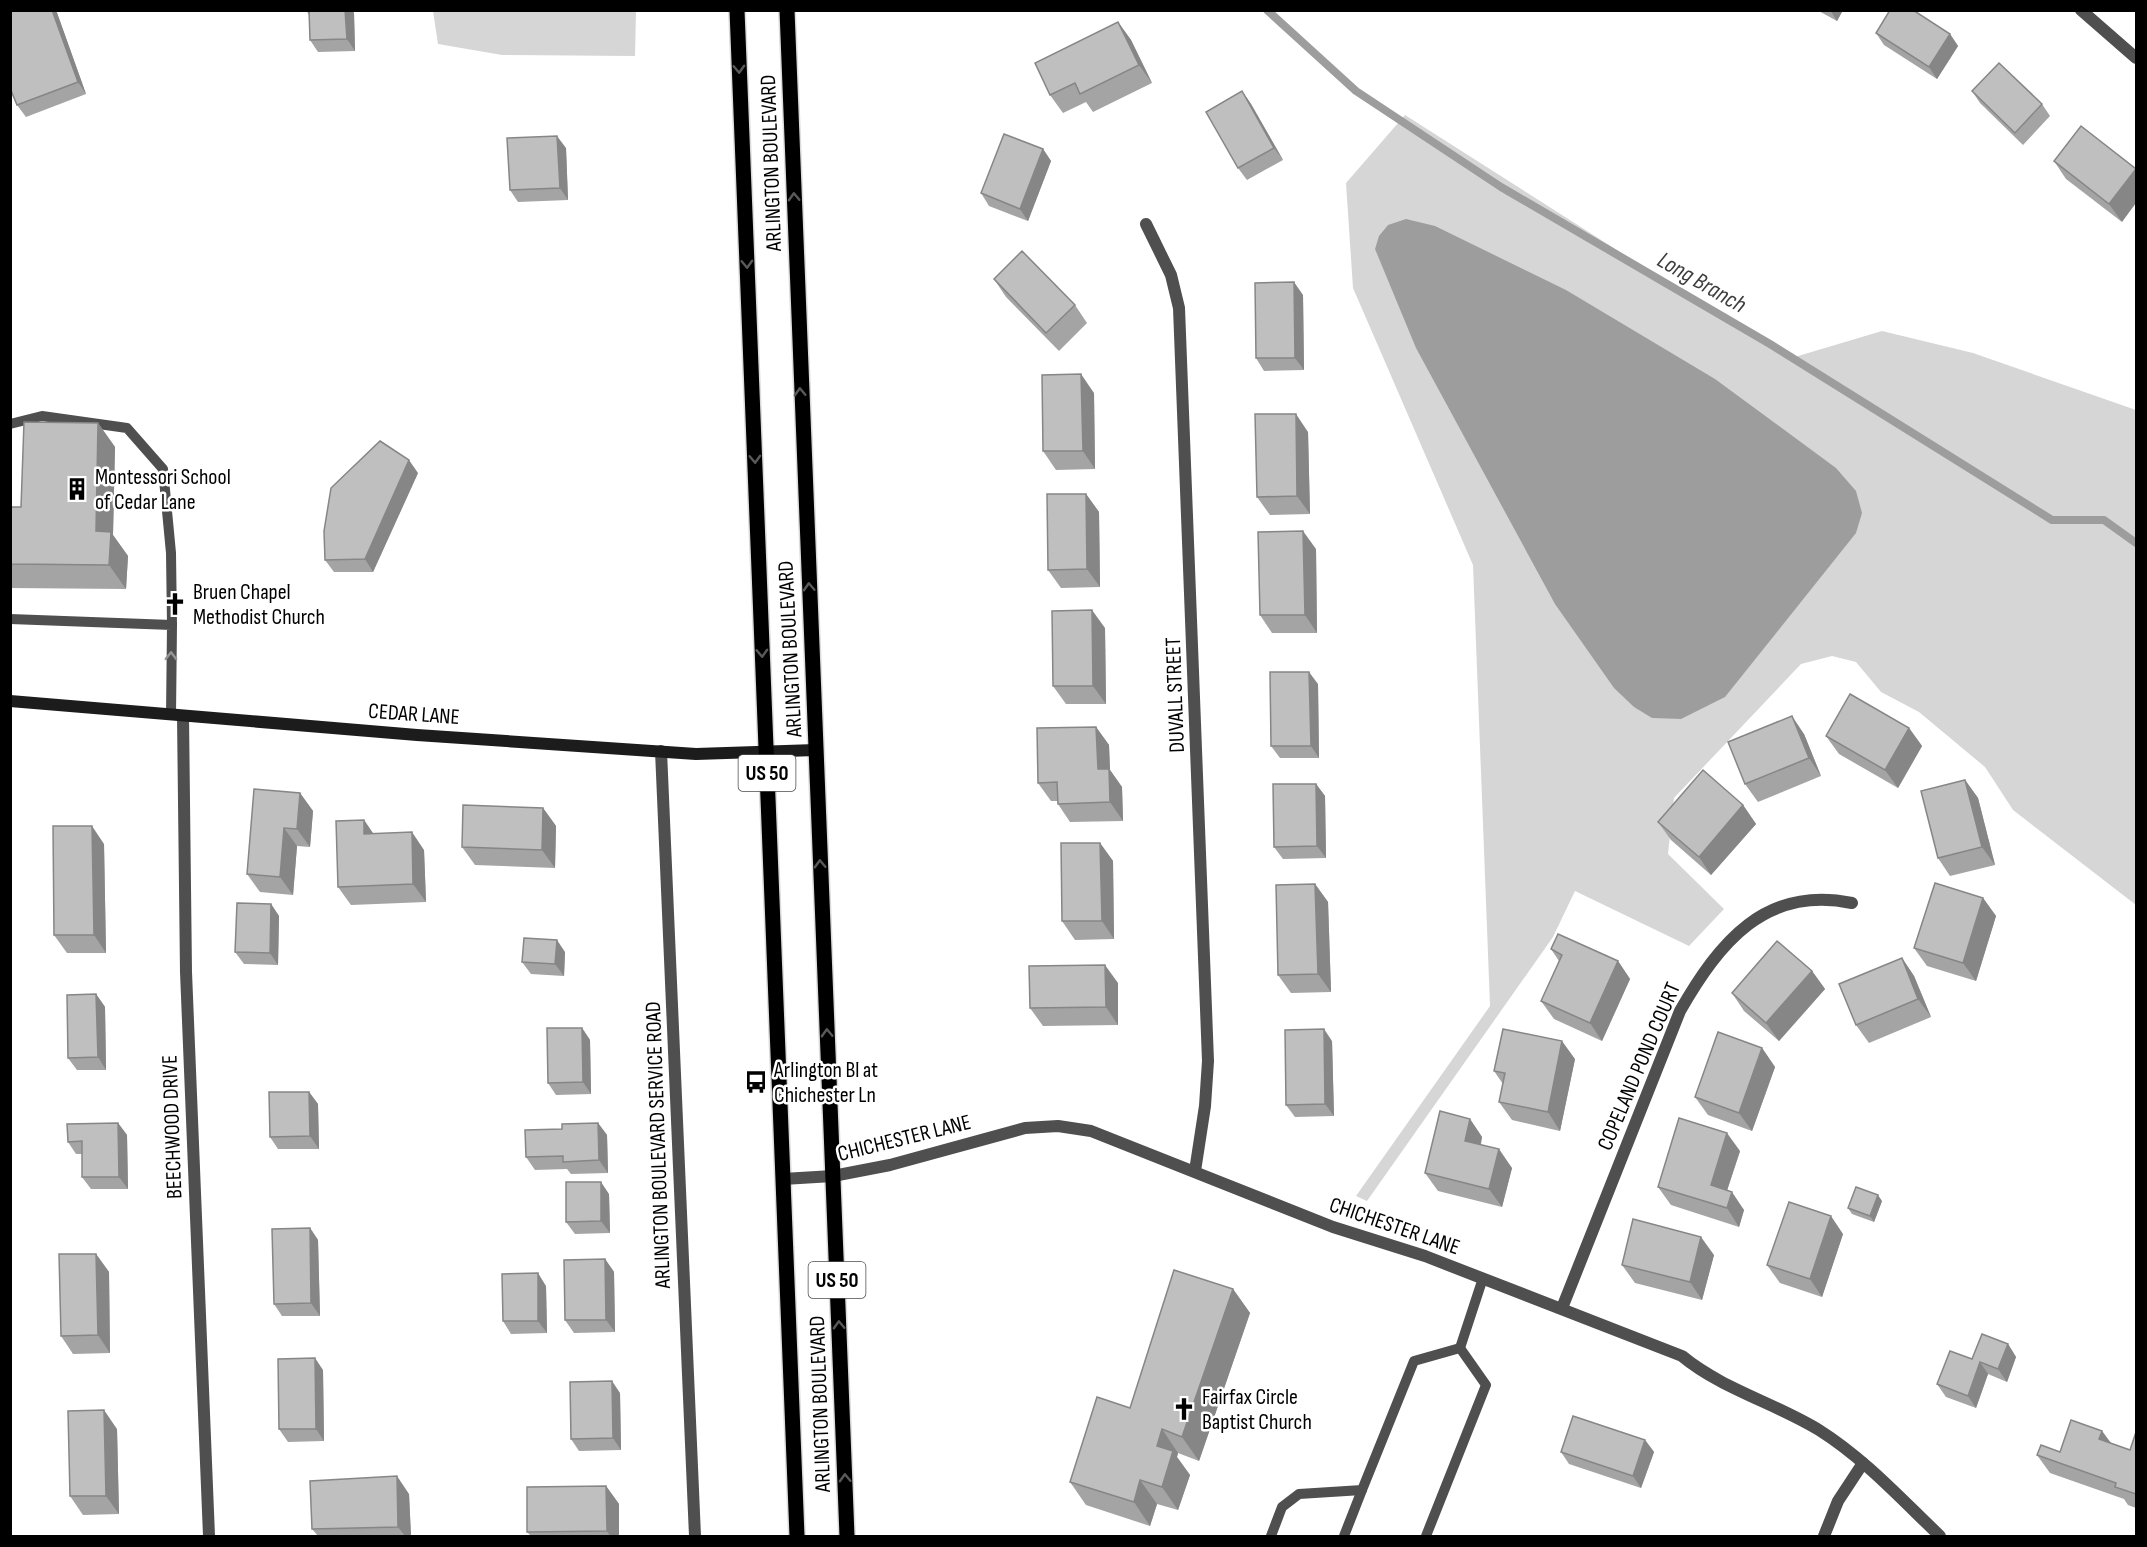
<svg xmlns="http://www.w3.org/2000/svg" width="2147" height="1547" viewBox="0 0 2147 1547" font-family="'Sofia Sans Condensed',sans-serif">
<rect width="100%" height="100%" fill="#fff"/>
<g fill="#d6d6d6">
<polygon points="433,11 636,11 635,56 502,55 438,44"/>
<polygon points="1405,115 1788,359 1882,331 1973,353 2136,410 2136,905 2013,810 1985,767 1919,712 1881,692 1856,662 1832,656 1801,664 1674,798 1668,854 1724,909 1689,946 1575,891 1553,937 1367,1201 1356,1196 1490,1006 1473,565 1353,288 1346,183"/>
</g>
<polygon fill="#9d9d9d" points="1406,219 1435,226 1566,290 1715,379 1836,468 1856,491 1862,513 1856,533 1725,697 1681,719 1652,718 1634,707 1614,688 1555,604 1416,348 1375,249 1379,236 1388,225"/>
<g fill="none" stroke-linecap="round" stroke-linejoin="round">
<polyline stroke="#9d9d9d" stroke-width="8" points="1267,10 1356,91 1501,187 1770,344 2052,520 2104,520 2136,543"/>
<g stroke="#dbdbdb" stroke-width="18">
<g id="primary">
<polyline points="737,10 797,1536"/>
<polyline points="787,10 847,1536"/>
</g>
</g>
<g stroke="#4f4f4f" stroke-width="10">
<polyline points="10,424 42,416 127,428 163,469 171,553 172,625"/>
<polyline points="10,619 172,625 171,715"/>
<polyline points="1460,1348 1483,1278"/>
<polyline points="1271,1536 1282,1507 1299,1494 1362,1490 1414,1361 1460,1348"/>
<polyline points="1344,1536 1362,1490"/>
<polyline points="1426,1536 1486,1385 1460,1348"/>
</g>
<g stroke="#4f4f4f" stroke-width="12">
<polyline points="2081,10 2136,58"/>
<polyline points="1146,224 1171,275 1179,308 1208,1061 1205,1106 1195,1171"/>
<polyline points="183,716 186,972 209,1536"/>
<polyline points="661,751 695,1536"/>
<path d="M783,1179L833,1176L890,1165L1025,1128L1058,1126L1091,1131L1333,1227L1425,1256L1682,1356C1722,1389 1775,1403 1819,1430C1865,1459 1902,1500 1940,1536"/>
<path d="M1562,1308L1680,1011C1719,943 1765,885 1852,903"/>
<polyline points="1824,1536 1838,1501 1863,1463"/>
</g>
<polyline stroke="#1c1c1c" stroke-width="12" points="10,701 417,735 696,754 816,750"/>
<use href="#primary" stroke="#000" stroke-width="15"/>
</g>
<g fill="#a4a4a4">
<polygon points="10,10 56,10 86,94 26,117 17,105"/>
<polygon points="306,10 352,10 354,13 355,51 318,52 310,40 309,15"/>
<polygon points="1817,10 1843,10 1837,21"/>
<polygon points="1118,22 1131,40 1152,83 1093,112 1086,102 1063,113 1050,95"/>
<polygon points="1876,33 1950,34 1958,46 1937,79 1884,45"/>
<polygon points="1242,91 1251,104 1283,160 1247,180 1238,168"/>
<polygon points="1972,91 2042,104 2050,116 2023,145 1980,103"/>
<polygon points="2081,126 2122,222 2066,179 2054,161"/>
<polygon points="566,148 568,200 518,202 510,190"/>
<polygon points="1043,149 1051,161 1028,221 989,206 981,193"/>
<polygon points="994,279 1075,305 1087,323 1059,351 1006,297"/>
<polygon points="1303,295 1304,370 1264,371 1256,358"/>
<polygon points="1094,393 1095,469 1056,470 1043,451"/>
<polygon points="98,423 115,447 113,535 128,556 126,589 10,588 10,507 21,507"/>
<polygon points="1308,432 1310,514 1270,515 1257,497"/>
<polygon points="418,473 373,572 334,572 325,560"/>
<polygon points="1086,494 1099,512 1100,587 1061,588 1048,570"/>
<polygon points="1316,549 1317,633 1272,633 1260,615"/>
<polygon points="1105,628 1106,704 1066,704 1053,686"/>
<polygon points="1318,684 1319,758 1280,758 1271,746"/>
<polygon points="1096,727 1109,745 1110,770 1122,787 1123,821 1070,822 1058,804 1057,801 1051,801 1038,783"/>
<polygon points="1909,728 1922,746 1898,788 1839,754 1826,736"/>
<polygon points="1804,734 1821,776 1758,802 1745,784"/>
<polygon points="1965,780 1978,798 1995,865 1950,876 1938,858"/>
<polygon points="1316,784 1325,796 1326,858 1283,859 1274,847"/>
<polygon points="300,793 313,811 310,847 297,846 293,895 260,892 247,874"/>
<polygon points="1743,805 1756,824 1711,875 1671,840 1658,822"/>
<polygon points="543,808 556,826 555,868 475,865 462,847"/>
<polygon points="364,820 373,833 424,850 426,902 351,905 338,887"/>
<polygon points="1100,843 1113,861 1114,939 1075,940 1062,921"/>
<polygon points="104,844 106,953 67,953 54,935"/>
<polygon points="1315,884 1328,902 1331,992 1291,993 1278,975"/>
<polygon points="1983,898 1996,916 1976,981 1927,966 1914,948"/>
<polygon points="271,904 279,916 278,965 244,964 235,952"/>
<polygon points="1551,949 1618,961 1630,979 1602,1041 1554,1019 1541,1001 1559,961"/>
<polygon points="565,952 564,976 531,974 522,962"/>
<polygon points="1902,958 1914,976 1931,1017 1869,1043 1856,1025"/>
<polygon points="1812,971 1825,989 1779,1041 1744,1011 1732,993"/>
<polygon points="1118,983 1118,1025 1043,1026 1030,1008"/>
<polygon points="96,994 105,1007 106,1070 77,1070 68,1058"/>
<polygon points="582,1028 590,1040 591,1094 556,1095 548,1083"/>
<polygon points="1332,1041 1334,1116 1295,1117 1286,1105"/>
<polygon points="1762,1048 1775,1067 1752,1131 1708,1115 1695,1097"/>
<polygon points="1575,1059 1560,1131 1512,1120 1499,1102 1503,1084 1494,1071"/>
<polygon points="309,1092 318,1104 319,1149 278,1149 270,1137"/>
<polygon points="1470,1119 1482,1137 1481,1145 1512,1168 1502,1207 1438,1191 1425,1173"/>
<polygon points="118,1123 127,1135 128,1189 91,1189 82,1177 82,1154 76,1154 68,1142"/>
<polygon points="598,1123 607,1135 608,1173 571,1174 567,1169 535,1170 526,1157 562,1129"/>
<polygon points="1740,1151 1727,1190 1744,1210 1739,1227 1671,1205 1658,1187"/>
<polygon points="609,1194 610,1233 575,1234 566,1222"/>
<polygon points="1882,1201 1874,1222 1852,1214 1848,1208"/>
<polygon points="310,1228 318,1240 320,1316 282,1316 274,1304"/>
<polygon points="1843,1234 1822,1297 1780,1283 1767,1265"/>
<polygon points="96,1254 109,1272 110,1353 73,1354 61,1336"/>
<polygon points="1714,1255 1702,1300 1635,1283 1622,1265"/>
<polygon points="605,1259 614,1272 615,1332 574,1333 565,1320"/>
<polygon points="546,1286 547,1333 511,1334 503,1321"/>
<polygon points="1233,1289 1250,1313 1199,1461 1178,1453 1177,1457 1190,1475 1178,1510 1157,1504 1150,1526 1086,1505 1070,1482 1130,1408"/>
<polygon points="2008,1344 2016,1357 2007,1382 1988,1374 1976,1408 1946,1397 1937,1384 1972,1359"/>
<polygon points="323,1370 324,1441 288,1442 279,1429"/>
<polygon points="620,1393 621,1450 579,1451 571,1439"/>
<polygon points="117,1429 119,1514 83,1515 70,1496"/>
<polygon points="2102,1431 2111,1443 2130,1450 2136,1432 2136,1508 2128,1505 2124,1499 2050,1473 2037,1455 2060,1452"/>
<polygon points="1645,1440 1654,1452 1641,1488 1569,1464 1561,1452"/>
<polygon points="606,1486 619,1504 619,1536 531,1536 527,1532"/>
<polygon points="409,1494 411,1536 318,1536 312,1529"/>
</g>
<g fill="#868686">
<polygon points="52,10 56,10 86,94 78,82"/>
<polygon points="345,10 352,10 354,13 355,51 347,39"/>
<polygon points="1830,10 1843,10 1837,21"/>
<polygon points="1118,22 1131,40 1152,83 1139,65"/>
<polygon points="1950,34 1958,46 1937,79 1929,67"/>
<polygon points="1242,91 1251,104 1283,160 1274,148"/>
<polygon points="557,136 566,148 568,200 560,188"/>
<polygon points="1043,149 1051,161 1028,221 1020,209"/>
<polygon points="2136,169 2136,203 2122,222 2109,204"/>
<polygon points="1294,282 1303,295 1304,370 1295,358"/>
<polygon points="1081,374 1094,393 1095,469 1083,451"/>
<polygon points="1296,414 1308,432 1310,514 1297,496"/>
<polygon points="98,423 115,447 113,535 128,556 126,589 109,565 96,531"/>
<polygon points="409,460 418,473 373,572 365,559"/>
<polygon points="1086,494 1099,512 1100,587 1087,569"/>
<polygon points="1303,531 1316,549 1317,633 1305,615"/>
<polygon points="1092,610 1105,628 1106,704 1093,686"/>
<polygon points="1309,672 1318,684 1319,758 1311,746"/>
<polygon points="1792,716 1804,734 1821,776 1809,758"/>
<polygon points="1096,727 1109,745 1110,770 1122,787 1123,821 1110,802 1098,769"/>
<polygon points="1909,728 1922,746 1898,788 1885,770"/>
<polygon points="1965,780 1978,798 1995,865 1982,847"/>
<polygon points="1316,784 1325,796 1326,858 1317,846"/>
<polygon points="300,793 313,811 310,847 297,829"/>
<polygon points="1743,805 1756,824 1711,875 1699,857"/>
<polygon points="543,808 556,826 555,868 542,850"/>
<polygon points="364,820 376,838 364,834"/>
<polygon points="92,826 104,844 106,953 94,935"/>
<polygon points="284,828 297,846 293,895 280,877"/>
<polygon points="412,832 424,850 426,902 413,884"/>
<polygon points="1100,843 1113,861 1114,939 1102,921"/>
<polygon points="1315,884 1328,902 1331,992 1318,974"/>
<polygon points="1983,898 1996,916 1976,981 1963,963"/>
<polygon points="271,904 279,916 278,965 270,953"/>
<polygon points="557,940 565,952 564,976 555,964"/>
<polygon points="1902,958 1914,976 1931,1017 1918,999"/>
<polygon points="1618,961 1630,979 1602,1041 1590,1023"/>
<polygon points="1105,965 1118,983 1118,1025 1106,1007"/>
<polygon points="1812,971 1825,989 1779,1041 1766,1023"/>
<polygon points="96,994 105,1007 106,1070 98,1057"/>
<polygon points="582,1028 590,1040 591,1094 583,1082"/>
<polygon points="1324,1029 1332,1041 1334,1116 1325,1104"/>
<polygon points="1562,1041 1575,1059 1560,1131 1548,1112"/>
<polygon points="1762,1048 1775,1067 1752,1131 1739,1113"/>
<polygon points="309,1092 318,1104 319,1149 310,1136"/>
<polygon points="1470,1119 1482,1137 1477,1159 1465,1141"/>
<polygon points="118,1123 127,1135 128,1189 119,1177"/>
<polygon points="598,1123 607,1135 608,1173 599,1160"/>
<polygon points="1727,1133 1740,1151 1723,1203 1711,1185"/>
<polygon points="1499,1149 1512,1168 1502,1207 1489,1189"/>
<polygon points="601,1182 609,1194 610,1233 601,1221"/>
<polygon points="1732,1192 1744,1210 1739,1227 1727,1208"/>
<polygon points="1878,1195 1882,1201 1874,1222 1870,1216"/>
<polygon points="1831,1216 1843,1234 1822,1297 1810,1279"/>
<polygon points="310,1228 318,1240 320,1316 311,1303"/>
<polygon points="1701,1237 1714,1255 1702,1300 1690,1282"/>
<polygon points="96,1254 109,1272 110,1353 98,1335"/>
<polygon points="605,1259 614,1272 615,1332 606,1320"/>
<polygon points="538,1273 546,1286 547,1333 538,1321"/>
<polygon points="1233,1289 1250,1313 1199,1461 1182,1437"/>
<polygon points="2008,1344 2016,1357 2007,1382 1998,1369"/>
<polygon points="315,1358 323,1370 324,1441 316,1429"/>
<polygon points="1980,1362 1988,1374 1976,1408 1968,1396"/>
<polygon points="612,1381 620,1393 621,1450 613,1438"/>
<polygon points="104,1410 117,1429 119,1514 106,1496"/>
<polygon points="1162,1429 1178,1453 1177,1457 1190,1475 1178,1510 1162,1487 1157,1446"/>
<polygon points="2102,1431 2115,1449 2099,1439"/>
<polygon points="1645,1440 1654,1452 1641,1488 1633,1476"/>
<polygon points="397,1476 409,1494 411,1536 405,1536 398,1527"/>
<polygon points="1140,1480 1157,1504 1150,1526 1134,1502"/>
<polygon points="606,1486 619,1504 619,1536 610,1536 607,1531"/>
</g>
<g fill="#bfbfbf" stroke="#868686" stroke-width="1.5">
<polygon points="10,10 52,10 78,82 17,105 10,88"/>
<polygon points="309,10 345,10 347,39 310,40"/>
<polygon points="1890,10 1913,10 1950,34 1929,67 1876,33"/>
<polygon points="1118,22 1139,65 1080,94 1075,83 1050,95 1035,63"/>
<polygon points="1999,63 2042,104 2015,133 1972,91"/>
<polygon points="1242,91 1274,148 1238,168 1206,112"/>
<polygon points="2081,126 2136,169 2109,204 2054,161"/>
<polygon points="1004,134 1043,149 1020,209 981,193"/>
<polygon points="557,136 560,188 510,190 507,138"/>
<polygon points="1022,251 1075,305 1046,333 994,279"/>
<polygon points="1294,282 1295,358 1256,358 1255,283"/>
<polygon points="1081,374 1083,451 1043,451 1042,375"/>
<polygon points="1255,414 1296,414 1297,496 1257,497"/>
<polygon points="24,422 98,423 96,531 111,532 109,565 10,564 10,507 21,507"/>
<polygon points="380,441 409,460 365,559 325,560 324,531 331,488"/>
<polygon points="1047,494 1086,494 1087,569 1048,570"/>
<polygon points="1303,531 1305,615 1260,615 1258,532"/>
<polygon points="1092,610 1093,686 1053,686 1052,611"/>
<polygon points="1270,672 1309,672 1311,746 1271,746"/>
<polygon points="1850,694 1909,728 1885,770 1826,736"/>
<polygon points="1792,716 1809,758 1745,784 1728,742"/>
<polygon points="1096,727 1098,769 1109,769 1110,802 1058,804 1057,782 1038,783 1037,728"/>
<polygon points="1703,770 1743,805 1699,857 1658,822"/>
<polygon points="1965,780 1982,847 1938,858 1921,791"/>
<polygon points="1273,784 1316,784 1317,846 1274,847"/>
<polygon points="254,789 300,793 297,829 284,828 280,877 247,874"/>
<polygon points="463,805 543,808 542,850 462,847"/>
<polygon points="364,820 364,834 412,832 413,884 338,887 336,821"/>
<polygon points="53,826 92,826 94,935 54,935"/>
<polygon points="1061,843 1100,843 1102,921 1062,921"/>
<polygon points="1935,883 1983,898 1963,963 1914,948"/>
<polygon points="1315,884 1318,974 1278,975 1276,885"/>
<polygon points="237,903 271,904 270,953 235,952"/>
<polygon points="1558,934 1618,961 1590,1023 1541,1001 1562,955 1551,949"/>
<polygon points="524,938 557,940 555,964 522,962"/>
<polygon points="1777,941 1812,971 1766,1023 1732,993"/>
<polygon points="1902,958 1918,999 1856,1025 1839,984"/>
<polygon points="1105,965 1106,1007 1030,1008 1029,966"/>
<polygon points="96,994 98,1057 68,1058 67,995"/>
<polygon points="547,1028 582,1028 583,1082 548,1083"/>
<polygon points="1324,1029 1325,1104 1286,1105 1285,1030"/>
<polygon points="1503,1029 1562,1041 1548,1112 1499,1102 1505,1073 1494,1071"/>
<polygon points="1718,1032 1762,1048 1739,1113 1695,1097"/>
<polygon points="269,1092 309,1092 310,1136 270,1137"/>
<polygon points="1440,1111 1470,1119 1465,1141 1499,1149 1489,1189 1425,1173"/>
<polygon points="1679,1118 1727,1133 1711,1185 1732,1192 1727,1208 1658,1187"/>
<polygon points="118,1123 119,1177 82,1177 82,1141 68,1142 67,1124"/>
<polygon points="598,1123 599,1160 563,1162 563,1156 526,1157 525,1130 562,1129 562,1124"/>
<polygon points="566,1182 601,1182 601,1221 566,1222"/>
<polygon points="1856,1187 1878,1195 1870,1216 1848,1208"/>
<polygon points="1789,1202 1831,1216 1810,1279 1767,1265"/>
<polygon points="1633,1219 1701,1237 1690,1282 1622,1265"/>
<polygon points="310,1228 311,1303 274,1304 272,1229"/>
<polygon points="59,1254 96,1254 98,1335 61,1336"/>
<polygon points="605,1259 606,1320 565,1320 564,1260"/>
<polygon points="1174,1270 1233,1289 1182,1437 1162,1429 1157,1446 1173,1451 1162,1487 1140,1480 1134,1502 1070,1482 1097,1397 1130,1408"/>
<polygon points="538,1273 538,1321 503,1321 502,1274"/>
<polygon points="1982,1334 2008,1344 1998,1369 1980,1362 1968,1396 1937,1384 1950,1351 1972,1359"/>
<polygon points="315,1358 316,1429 279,1429 278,1359"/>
<polygon points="612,1381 613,1438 571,1439 570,1382"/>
<polygon points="104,1410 106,1496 70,1496 68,1411"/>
<polygon points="1573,1416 1645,1440 1633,1476 1561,1452"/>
<polygon points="2071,1420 2102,1431 2099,1439 2130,1450 2136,1432 2136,1494 2115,1487 2116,1483 2037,1455 2041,1445 2060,1452"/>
<polygon points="397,1476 398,1527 312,1529 310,1481"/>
<polygon points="606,1486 607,1531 527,1532 527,1487"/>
</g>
<defs><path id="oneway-chevron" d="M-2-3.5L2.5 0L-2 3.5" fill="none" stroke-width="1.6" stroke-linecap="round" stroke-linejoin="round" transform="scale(1.5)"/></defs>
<g stroke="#595959">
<use href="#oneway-chevron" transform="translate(739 69) rotate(88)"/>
<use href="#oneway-chevron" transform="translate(794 197) rotate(-92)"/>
<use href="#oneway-chevron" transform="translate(747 264) rotate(88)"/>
<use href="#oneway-chevron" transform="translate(800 392) rotate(-92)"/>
<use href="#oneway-chevron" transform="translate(755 459) rotate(88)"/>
<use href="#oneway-chevron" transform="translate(809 587) rotate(-93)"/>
<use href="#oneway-chevron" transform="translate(762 653) rotate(88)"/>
<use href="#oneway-chevron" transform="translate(820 864) rotate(-92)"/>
<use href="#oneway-chevron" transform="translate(827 1033) rotate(-92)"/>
<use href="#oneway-chevron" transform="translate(839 1325) rotate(-92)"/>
<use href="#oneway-chevron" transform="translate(845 1478) rotate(-92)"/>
</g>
<use stroke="#959595" href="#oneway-chevron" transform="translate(171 656) rotate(-89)"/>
<defs>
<g id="building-bare" transform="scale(1.8)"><path d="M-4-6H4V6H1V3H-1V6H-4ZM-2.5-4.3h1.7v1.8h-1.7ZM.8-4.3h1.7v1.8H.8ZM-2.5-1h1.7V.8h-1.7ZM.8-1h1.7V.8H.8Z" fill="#000" stroke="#fff" stroke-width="2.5" paint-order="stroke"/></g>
<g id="church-bare" transform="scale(1.8)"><path d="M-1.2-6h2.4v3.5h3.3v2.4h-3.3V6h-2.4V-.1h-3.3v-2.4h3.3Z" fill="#000" stroke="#fff" stroke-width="2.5" paint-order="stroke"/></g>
<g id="bus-bare" transform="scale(1.8)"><path d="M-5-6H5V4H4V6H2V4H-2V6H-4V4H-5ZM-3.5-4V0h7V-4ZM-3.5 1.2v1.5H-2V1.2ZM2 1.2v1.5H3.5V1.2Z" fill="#000" stroke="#fff" stroke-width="2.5" paint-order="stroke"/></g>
</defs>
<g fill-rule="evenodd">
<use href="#building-bare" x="77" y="489"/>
<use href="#church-bare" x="175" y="604"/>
<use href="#bus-bare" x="756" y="1082"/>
<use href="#church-bare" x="1184" y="1409"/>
</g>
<g text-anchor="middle" stroke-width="5" stroke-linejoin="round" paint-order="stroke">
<g fill="#fff" stroke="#4c4c4c" stroke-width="1.5">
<rect x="738.5" y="755" width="57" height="36" rx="4.5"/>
<rect x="808.5" y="1262" width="57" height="36" rx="4.5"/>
</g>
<g font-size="21" font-weight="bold" fill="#000">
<text x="767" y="780">US 50</text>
<text x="837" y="1287">US 50</text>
</g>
<g font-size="22" fill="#000" stroke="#fff">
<text transform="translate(770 163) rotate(-92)" y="8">ARLINGTON BOULEVARD</text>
<text transform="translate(789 649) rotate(-93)" y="8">ARLINGTON BOULEVARD</text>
<text transform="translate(1174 695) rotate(-92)" y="8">DUVALL STREET</text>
<text transform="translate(414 713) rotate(4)" y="8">CEDAR LANE</text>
<text transform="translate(1638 1066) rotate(-67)" y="8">COPELAND POND COURT</text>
<text transform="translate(171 1127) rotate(-92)" y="8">BEECHWOOD DRIVE</text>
<text transform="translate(904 1137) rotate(-14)" y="8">CHICHESTER LANE</text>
<text transform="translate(657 1145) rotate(-92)" y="8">ARLINGTON BOULEVARD SERVICE ROAD</text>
<text transform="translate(1395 1225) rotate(19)" y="8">CHICHESTER LANE</text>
<text transform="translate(819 1404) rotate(-92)" y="8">ARLINGTON BOULEVARD</text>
</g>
<g font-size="22" fill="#000" stroke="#fff" text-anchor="start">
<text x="95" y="484">Montessori School<tspan x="95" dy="25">of Cedar Lane</tspan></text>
<text x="193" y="599">Bruen Chapel<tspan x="193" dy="25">Methodist Church</tspan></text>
<text x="774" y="1077">Arlington Bl at<tspan x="774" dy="25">Chichester Ln</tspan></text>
<text x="1202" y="1404">Fairfax Circle<tspan x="1202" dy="25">Baptist Church</tspan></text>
</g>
<g font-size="24" font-style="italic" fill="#3e3e3e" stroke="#fff">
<text transform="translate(1702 282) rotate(30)" y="8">Long Branch</text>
</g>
</g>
<rect width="2147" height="1547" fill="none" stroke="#000000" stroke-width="24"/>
</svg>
